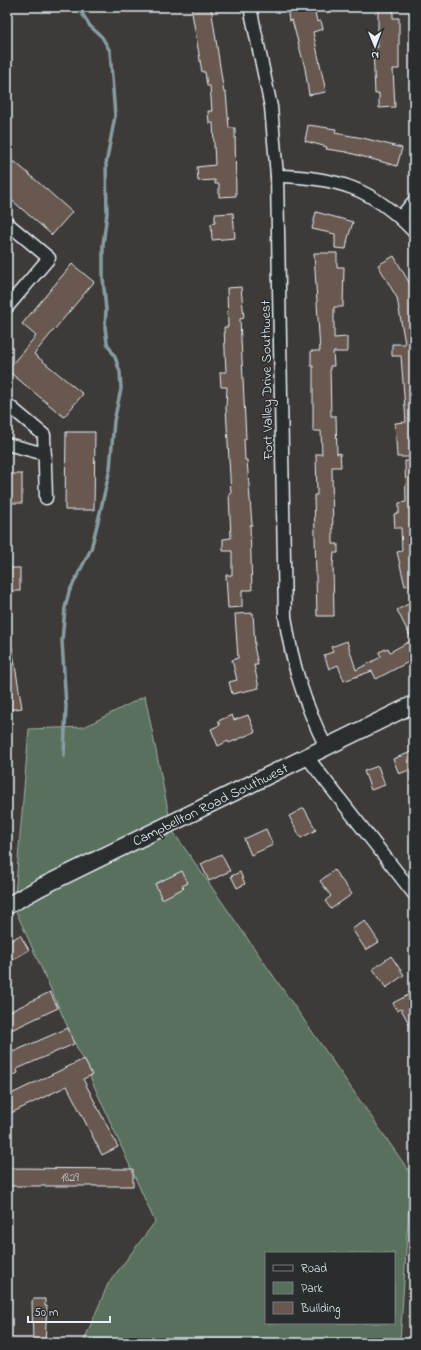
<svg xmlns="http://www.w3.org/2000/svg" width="421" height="1350" viewBox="0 0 421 1350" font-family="'Indie Flower',sans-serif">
<rect width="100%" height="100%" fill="#3d3a38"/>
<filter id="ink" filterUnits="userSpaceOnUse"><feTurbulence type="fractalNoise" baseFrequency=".025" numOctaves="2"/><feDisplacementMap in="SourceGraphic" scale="8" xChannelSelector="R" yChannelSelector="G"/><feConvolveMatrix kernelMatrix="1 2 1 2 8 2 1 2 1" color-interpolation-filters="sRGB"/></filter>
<g filter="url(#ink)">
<path fill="#59705c" stroke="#a0b0aa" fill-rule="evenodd" d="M145,696L172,830L411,1174L400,1343H83L108,1284L155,1222L14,907L29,729L84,727ZM266,1253H394V1323H266Z"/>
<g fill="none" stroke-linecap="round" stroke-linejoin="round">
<polyline stroke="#879da3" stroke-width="3.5" points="64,756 66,706 62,641 65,608 69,592 91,549 99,517 110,469 114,421 121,389 120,372 115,357 107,343 105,327 106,310 103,278 103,245 107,213 106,164 115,116 110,51 102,37 90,26 78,7"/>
</g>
<g fill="#685850" stroke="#e8f1f8">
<polygon points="191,7 211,7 224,93 226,92 229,128 235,128 236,196 219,197 219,184 215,184 215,180 198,181 197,167 215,165 213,123 209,123 208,111 212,111 210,86 207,86 205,72 202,72"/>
<polygon points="294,7 314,7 317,22 321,21 323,29 313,32 326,92 309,95 305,68 292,20 289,21 287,8"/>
<polygon points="378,7 393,7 393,18 399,18 399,69 393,69 395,107 379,108 379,93 375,94 373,47 378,47"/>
<polygon points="308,125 336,129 335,133 363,138 402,148 397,166 346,152 326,149 327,147 305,141"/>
<polygon points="14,161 72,212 52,235 7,196 7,169"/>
<polygon points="316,212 353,222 348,238 346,249 335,248 335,234 312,229"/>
<polygon points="233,213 235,238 212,240 211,224 215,223 215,214"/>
<polygon points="314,253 337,253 337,267 344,267 343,307 334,307 334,338 347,337 347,352 333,352 334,366 330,366 331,416 336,416 337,454 340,453 341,467 332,467 333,544 338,544 338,553 334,553 333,565 334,616 317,616 314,495 317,495 316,454 322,454 321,431 313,431 313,366 311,366 311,351 320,351"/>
<polygon points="394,256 411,286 414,300 414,439 410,439 411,457 397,457 395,423 406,422 401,356 392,356 392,344 405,344 397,298 378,265"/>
<polygon points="72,264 94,282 34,354 83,394 64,417 7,370 36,336 22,324"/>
<polygon points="241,287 244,318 240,319 246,439 244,439 245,460 247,460 252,525 250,525 252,590 242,590 242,607 228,608 226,575 232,575 232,551 223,551 223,539 231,538 229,494 231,494 226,408 227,387 221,387 220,372 226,372 224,327 228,327 227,288"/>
<polygon points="66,432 95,432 94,510 65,510"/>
<polygon points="405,461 414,461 414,535 410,535 414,551 414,584 405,586 397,552 402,551 401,528 395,528 394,514 399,513 399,503 406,502"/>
<rect x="7" y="474" width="15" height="29"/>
<rect x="7" y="568" width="13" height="23"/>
<polygon points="410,603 414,611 414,659 376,679 372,671 344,681 338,665 329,669 324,655 333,652 331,647 347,641 356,670 381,657 379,652 388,648 390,652 412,640 397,610"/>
<polygon points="253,613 255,646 254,646 258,665 254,665 259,688 232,694 229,682 237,680 232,660 238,658 235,614"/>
<polygon points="7,647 12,647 22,708 7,710"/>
<polygon points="232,715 234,720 248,715 255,732 229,743 228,741 218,746 211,729 220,725 218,721"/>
<polygon points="414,751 414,768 399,774 393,759"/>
<polygon points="378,766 385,785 371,790 364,771"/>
<polygon points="304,808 316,830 301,838 289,816"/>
<polygon points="266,829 273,845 251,855 244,839"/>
<polygon points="221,854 230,871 209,881 201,864"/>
<polygon points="334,870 352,894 331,909 325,901 331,896 320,881"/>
<polygon points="182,871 188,883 182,886 184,888 162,899 155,884"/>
<polygon points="240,872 245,884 237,888 231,876"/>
<polygon points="365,921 379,942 366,950 352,929"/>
<polygon points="20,935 29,950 7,963 7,943"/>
<polygon points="391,956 404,975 386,988 373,969"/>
<polygon points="50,992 58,1008 7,1032 7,1013"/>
<polygon points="414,992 414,1033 401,1009 397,1011 393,1003"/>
<polygon points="68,1028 74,1044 17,1069 18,1073 7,1078 7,1059 10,1058 8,1054"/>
<polygon points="84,1059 92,1075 83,1079 118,1147 102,1155 67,1086 7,1115 7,1096"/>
<polygon points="7,1168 133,1169 133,1186 7,1186"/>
<polygon points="34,1299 45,1299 45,1306 47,1306 45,1343 33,1343 32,1301"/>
</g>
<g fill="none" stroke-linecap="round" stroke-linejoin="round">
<g stroke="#e8f1f8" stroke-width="15">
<g id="minor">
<path d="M250,7L271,107L277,176L285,616C292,665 304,703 326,747"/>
<path d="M277,176C336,177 373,188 414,232"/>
<polyline points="400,218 414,201"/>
<polyline points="7,223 49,258 7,307"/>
<polyline points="7,404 44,435 46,498"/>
<polyline points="7,444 45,454"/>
<polyline points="307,757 414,894"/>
</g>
</g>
<g stroke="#e8f1f8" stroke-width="19">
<polyline id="major" points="7,906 41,887 414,704"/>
</g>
<use href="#minor" stroke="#2a2d2e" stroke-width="12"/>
<use href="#major" stroke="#2a2d2e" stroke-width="16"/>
</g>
</g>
<g text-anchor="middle" stroke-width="3" stroke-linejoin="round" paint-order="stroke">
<g font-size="12" fill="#c8cbce">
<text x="70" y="1181">1829</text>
</g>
<g font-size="14" fill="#e8f1f8" stroke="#2a2d2e">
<text transform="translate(266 380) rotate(-91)" y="5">Fort Valley Drive Southwest</text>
<text transform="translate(210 804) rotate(-26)" y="5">Campbellton Road Southwest</text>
</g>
</g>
<rect width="421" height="1350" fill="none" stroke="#2a2d2e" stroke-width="24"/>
<rect x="12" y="12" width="397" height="1326" fill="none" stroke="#e8f1f8" stroke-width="1.5" filter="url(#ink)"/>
<rect x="265" y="1252" width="130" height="72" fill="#2a2d2e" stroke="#767b7f"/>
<rect x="273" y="1265" width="20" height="6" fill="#2a2d2e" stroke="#767b7f"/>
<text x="301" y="1272" font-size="12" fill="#e8f1f8">Road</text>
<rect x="273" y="1282" width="20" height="12" fill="#59705c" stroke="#767b7f"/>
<text x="301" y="1292" font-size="12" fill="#e8f1f8">Park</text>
<rect x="273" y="1302" width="20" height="12" fill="#685850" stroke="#767b7f"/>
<text x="301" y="1312" font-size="12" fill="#e8f1f8">Building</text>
<g transform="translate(375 46) rotate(179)" stroke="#2a2d2e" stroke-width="3" paint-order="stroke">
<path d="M0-3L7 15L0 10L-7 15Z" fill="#e8f1f8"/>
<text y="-6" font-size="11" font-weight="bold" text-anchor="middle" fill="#e8f1f8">N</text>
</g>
<path d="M28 1316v6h82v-6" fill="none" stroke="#e8f1f8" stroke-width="2"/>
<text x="34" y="1316" font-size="12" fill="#e8f1f8" stroke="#2a2d2e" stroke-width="3" paint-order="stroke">50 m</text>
</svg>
